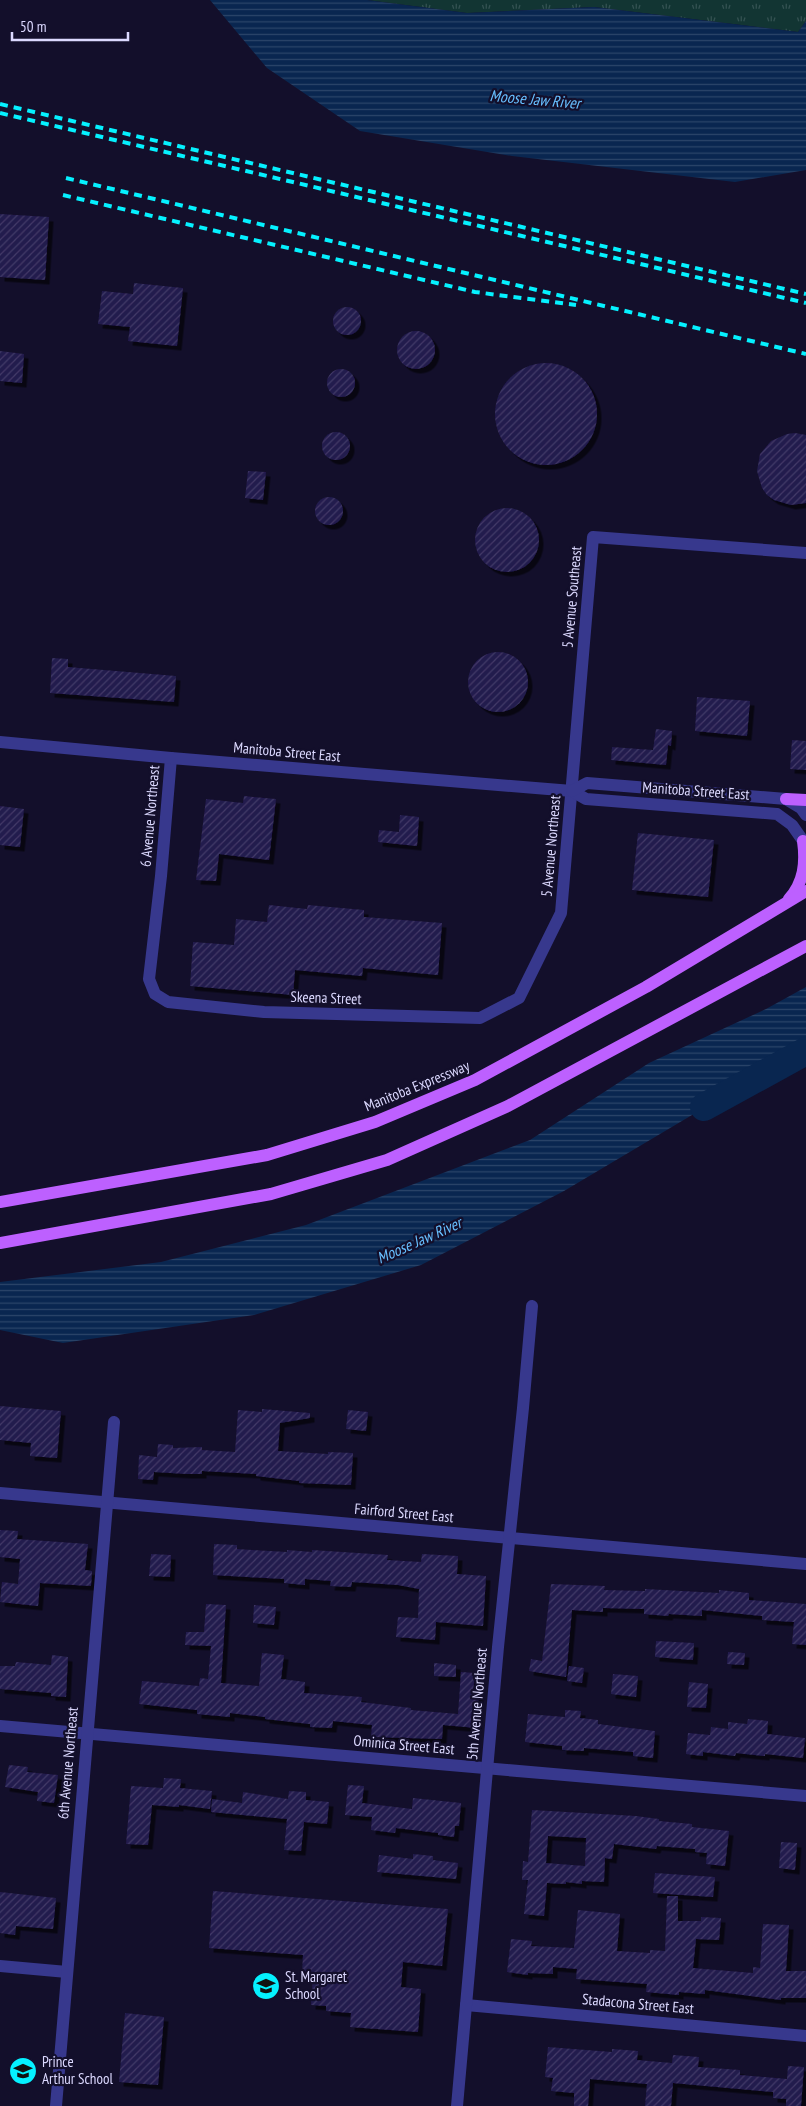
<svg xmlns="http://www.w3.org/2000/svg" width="806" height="2106" viewBox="0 0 806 2106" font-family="'PT Sans Narrow',sans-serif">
<defs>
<pattern id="park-tufts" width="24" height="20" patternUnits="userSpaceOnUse" patternTransform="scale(1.25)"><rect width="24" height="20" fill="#123533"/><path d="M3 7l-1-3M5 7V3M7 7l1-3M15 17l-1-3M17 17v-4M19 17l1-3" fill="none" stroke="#345252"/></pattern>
<pattern id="water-rules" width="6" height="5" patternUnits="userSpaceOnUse" patternTransform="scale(1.25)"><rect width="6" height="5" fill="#092650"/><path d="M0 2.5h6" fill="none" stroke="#2c456a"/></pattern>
<pattern id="building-hatch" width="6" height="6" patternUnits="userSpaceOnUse" patternTransform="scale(1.25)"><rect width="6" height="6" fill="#221a4d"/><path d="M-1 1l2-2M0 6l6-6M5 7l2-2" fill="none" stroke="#423b68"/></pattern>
<filter id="shadow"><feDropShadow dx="4.5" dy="4.5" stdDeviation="0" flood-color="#0009"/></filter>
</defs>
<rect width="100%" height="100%" fill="#130f2b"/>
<polygon fill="url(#park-tufts)" points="367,0 806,0 806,21 798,32 594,7 467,13"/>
<g fill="url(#water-rules)">
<polygon points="210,0 367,0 467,13 594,7 798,32 806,21 806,170 735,182 512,156 360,131 267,68"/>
<polygon points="806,987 806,1060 746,1083 564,1191 421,1265 254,1315 63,1343 0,1330 0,1282 161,1262 306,1225 530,1140 649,1063 766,1009"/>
</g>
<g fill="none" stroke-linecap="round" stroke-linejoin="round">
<polyline stroke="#092650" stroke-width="28" points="704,1107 806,1051"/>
</g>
<g fill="url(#building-hatch)" fill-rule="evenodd" filter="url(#shadow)">
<polygon points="0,214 49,217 45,280 0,277"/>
<polygon points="134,283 183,288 177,346 128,341 130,327 98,324 102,291 133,294"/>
<circle cx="347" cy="321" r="14"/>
<circle cx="416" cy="350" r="19"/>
<polygon points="0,351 24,354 22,383 0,381"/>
<circle cx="546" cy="414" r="51"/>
<circle cx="341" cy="383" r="14"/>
<circle cx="336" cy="446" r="14"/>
<polygon points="795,433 806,435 806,503 791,505 774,500 767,495 762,488 757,471 760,454 771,441 787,434"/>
<polygon points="248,471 266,472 263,500 245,498"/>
<circle cx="329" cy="511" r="14"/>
<circle cx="507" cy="540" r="32"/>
<circle cx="498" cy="682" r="30"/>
<polygon points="52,658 68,659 68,667 176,676 174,702 50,693"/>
<polygon points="697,697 750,701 747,736 695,731"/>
<polygon points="656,729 672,731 671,746 668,745 666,765 611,760 612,747 653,750"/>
<polygon points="792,740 806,741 806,770 790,769"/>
<polygon points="244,796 276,799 269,860 219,854 216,881 196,880 206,799 243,803"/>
<polygon points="0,806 24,809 20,847 0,845"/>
<polygon points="400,815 419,817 417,846 378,842 379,830 399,832"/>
<polygon points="638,833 714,840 708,897 632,890"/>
<polygon points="269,905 307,909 308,905 364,910 364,917 442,923 438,975 363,968 362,976 295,970 293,995 190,986 193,942 234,945 236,919 267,922"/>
<polygon points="0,1406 61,1411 57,1458 30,1456 31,1443 0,1440"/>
<polygon points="262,1409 310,1413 310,1418 280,1423 278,1451 328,1454 328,1452 353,1453 351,1485 299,1483 299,1481 256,1476 256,1474 202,1471 202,1474 187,1474 154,1472 153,1480 138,1479 139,1455 157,1457 158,1444 173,1445 173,1448 202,1447 202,1450 235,1452 238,1410 262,1412"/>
<polygon points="348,1410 368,1412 366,1431 346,1429"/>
<polygon points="0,1530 18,1531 17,1539 88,1544 85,1570 92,1571 91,1586 40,1583 38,1606 0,1602 2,1582 18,1584 20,1559 0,1557"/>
<polygon points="214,1544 237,1545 237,1549 287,1552 287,1550 312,1552 312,1550 388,1555 387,1560 421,1562 422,1554 458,1556 457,1574 486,1576 483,1626 436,1622 435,1640 396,1637 398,1617 418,1618 419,1589 398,1585 352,1582 351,1587 330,1586 331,1581 305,1579 305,1585 284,1583 284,1579 213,1575"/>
<polygon points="151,1554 171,1555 170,1577 149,1576"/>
<polygon points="551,1584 605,1586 604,1590 645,1591 645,1589 719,1593 719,1590 749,1593 749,1600 806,1604 806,1645 792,1644 794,1622 762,1620 762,1616 702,1610 702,1616 669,1614 668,1616 644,1614 644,1609 603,1608 603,1612 572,1610 566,1677 529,1671 531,1659 542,1661"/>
<polygon points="206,1604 226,1605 221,1683 259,1686 262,1653 284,1655 281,1679 305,1682 304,1693 362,1697 361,1702 411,1708 411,1710 458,1714 461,1672 475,1673 473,1692 479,1692 477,1728 443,1725 442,1739 371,1737 372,1725 333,1721 332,1728 310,1727 310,1724 265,1719 265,1717 230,1713 230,1717 197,1714 197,1710 139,1704 142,1681 199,1686 200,1678 208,1679 211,1646 185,1645 186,1632 204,1632"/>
<polygon points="254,1605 276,1607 274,1625 253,1623"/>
<polygon points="656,1641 694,1643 693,1660 655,1657"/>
<polygon points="728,1652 745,1653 744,1665 727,1664"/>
<polygon points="52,1655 68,1657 66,1697 51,1696 51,1693 0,1689 0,1666 15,1666 16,1662 51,1665"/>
<polygon points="434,1663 456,1665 456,1677 434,1676"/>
<polygon points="569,1666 584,1668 582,1683 567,1681"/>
<polygon points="613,1674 638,1676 636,1697 611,1694"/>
<polygon points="689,1682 708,1684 706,1708 687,1707"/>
<polygon points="565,1710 581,1711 580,1718 598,1720 598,1724 655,1731 653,1758 633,1756 633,1752 584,1748 584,1751 562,1750 562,1746 525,1742 528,1714 565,1717"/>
<polygon points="748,1719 768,1721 767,1734 805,1738 803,1758 765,1754 765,1756 736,1753 735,1756 703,1752 703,1756 686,1754 688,1733 710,1735 711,1727 728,1729 728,1722 747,1724"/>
<polygon points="9,1765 28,1767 27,1772 58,1775 54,1803 37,1801 38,1792 5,1787"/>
<polygon points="164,1778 181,1779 180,1788 212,1791 210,1809 179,1805 179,1807 152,1805 148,1845 126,1844 131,1786 163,1788"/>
<polygon points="348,1785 364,1786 362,1803 412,1809 413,1798 461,1803 459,1826 455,1826 454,1837 438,1835 438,1833 396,1828 395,1833 371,1830 372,1817 345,1815"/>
<polygon points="289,1791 306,1792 306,1800 329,1802 327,1824 304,1822 301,1851 284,1850 287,1819 211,1812 212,1799 242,1803 243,1792 288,1799"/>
<path d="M532,1810L636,1816L659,1819V1821L692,1824V1827L729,1831L725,1866L706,1864L707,1853L695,1852V1849L657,1846L656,1849L614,1844L612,1859L605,1858L604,1882L582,1881V1884L566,1882V1884L547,1883L544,1916L524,1914L528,1880H522L523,1861L528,1862ZM548,1836L586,1838L585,1866L546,1863Z"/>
<polygon points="781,1842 797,1843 795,1870 779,1868"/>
<polygon points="413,1854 433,1856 433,1860 458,1863 456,1879 377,1872 379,1855 413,1859"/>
<polygon points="655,1873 715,1877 713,1897 653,1893"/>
<polygon points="213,1891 448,1909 442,1966 403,1962 401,1987 421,1989 418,2032 350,2027 351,2013 326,2011 326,2006 311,2005 313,1974 302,1973 303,1955 209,1948"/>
<polygon points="0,1892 56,1898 53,1929 16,1926 15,1935 0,1933"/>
<polygon points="667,1896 678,1896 678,1921 701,1921 701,1917 721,1918 719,1940 696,1939 693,1968 753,1973 753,1967 760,1968 763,1924 789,1925 786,1971 806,1971 806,1998 781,1998 781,2000 705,1990 705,1994 679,1992 679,1995 646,1992 647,1984 576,1979 577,1969 553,1967 553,1974 528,1973 528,1975 507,1972 511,1939 532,1941 531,1946 574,1948 578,1910 620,1914 617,1951 650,1953 650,1950 665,1951"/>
<polygon points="125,2013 164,2017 158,2085 119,2082"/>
<polygon points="548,2047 612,2052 612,2049 638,2051 637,2060 672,2063 673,2055 699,2057 698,2067 740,2070 740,2075 787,2079 788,2066 804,2067 801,2106 786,2106 786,2099 773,2098 773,2092 673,2083 671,2106 645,2106 647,2084 590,2079 588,2106 574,2106 574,2093 551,2091 553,2078 545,2077"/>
</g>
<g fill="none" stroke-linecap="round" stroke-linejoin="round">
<g stroke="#37388d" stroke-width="12">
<polyline points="171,758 161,876 149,979 155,994 168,1002 264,1012 480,1018 519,998 561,913 593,537 806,553"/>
<polyline points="0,1493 806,1564"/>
<polyline points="0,1726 806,1796"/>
<polyline points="0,1966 67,1972"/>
<polyline points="466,2005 806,2036"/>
<polyline points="56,2106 114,1422"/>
<polyline points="457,2106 498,1647 523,1408 532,1306"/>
</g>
<g stroke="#37388d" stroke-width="12">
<polyline points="0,742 171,758 572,791 586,799 777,814 792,825 806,845"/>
<polyline points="572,791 587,783 786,799 801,808 806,815"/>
</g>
<g stroke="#bd60ff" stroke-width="12">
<polyline points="786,799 806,800"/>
<path d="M789,899C804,882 806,863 803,841"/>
<polyline points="0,1202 267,1155 375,1122 475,1080 646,987 806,891"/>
<polyline points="0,1243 271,1194 387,1160 508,1106 806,946"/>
</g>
<g stroke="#05f1ff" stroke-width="4" stroke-dasharray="8 6" stroke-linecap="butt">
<polyline points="0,104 806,294"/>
<polyline points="0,113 806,303"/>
<polyline points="66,178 806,354"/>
<polyline points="63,195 475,292 576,305"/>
</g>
</g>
<defs>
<g id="school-disc" transform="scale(1.4375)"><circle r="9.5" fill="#05f1ff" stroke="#130f2b"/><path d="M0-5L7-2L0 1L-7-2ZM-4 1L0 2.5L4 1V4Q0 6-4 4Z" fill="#111"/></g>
</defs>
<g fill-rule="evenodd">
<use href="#school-disc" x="266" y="1986"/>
<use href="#school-disc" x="23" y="2071"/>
</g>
<g text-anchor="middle" stroke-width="4.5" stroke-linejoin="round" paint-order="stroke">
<g font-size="15" fill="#dcd9ff" stroke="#130f2b">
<text transform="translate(572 597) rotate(-85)" y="5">5 Avenue Southeast</text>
<text transform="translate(287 752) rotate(5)" y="5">Manitoba Street East</text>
<text transform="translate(696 791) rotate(4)" y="5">Manitoba Street East</text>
<text transform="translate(150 816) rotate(-85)" y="5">6 Avenue Northeast</text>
<text transform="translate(551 846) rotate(-85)" y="5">5 Avenue Northeast</text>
<text transform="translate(326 998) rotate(2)" y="5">Skeena Street</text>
<text transform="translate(417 1086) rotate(-22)" y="5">Manitoba Expressway</text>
<text transform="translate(404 1513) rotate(5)" y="5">Fairford Street East</text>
<text transform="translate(477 1704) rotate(-85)" y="5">5th Avenue Northeast</text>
<text transform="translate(404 1745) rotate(5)" y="5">Ominica Street East</text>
<text transform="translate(68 1763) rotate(-85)" y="5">6th Avenue Northeast</text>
<text transform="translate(638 2004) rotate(5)" y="5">Stadacona Street East</text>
</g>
<g font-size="15" fill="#dcd9ff" stroke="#130f2b" text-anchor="start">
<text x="285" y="1982">St. Margaret<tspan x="285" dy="17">School</tspan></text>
<text x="42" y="2067">Prince<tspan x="42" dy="17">Arthur School</tspan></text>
</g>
<g font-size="16" font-style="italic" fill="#67bfff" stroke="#130f2b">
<text transform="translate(535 99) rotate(5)" y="6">Moose Jaw River</text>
<text transform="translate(419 1240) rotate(-24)" y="6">Moose Jaw River</text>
</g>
</g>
<path d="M12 32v8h116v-8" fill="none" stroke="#dcd9ff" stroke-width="2.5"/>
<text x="20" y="32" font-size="15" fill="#dcd9ff" stroke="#130f2b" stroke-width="4" paint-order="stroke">50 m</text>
</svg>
